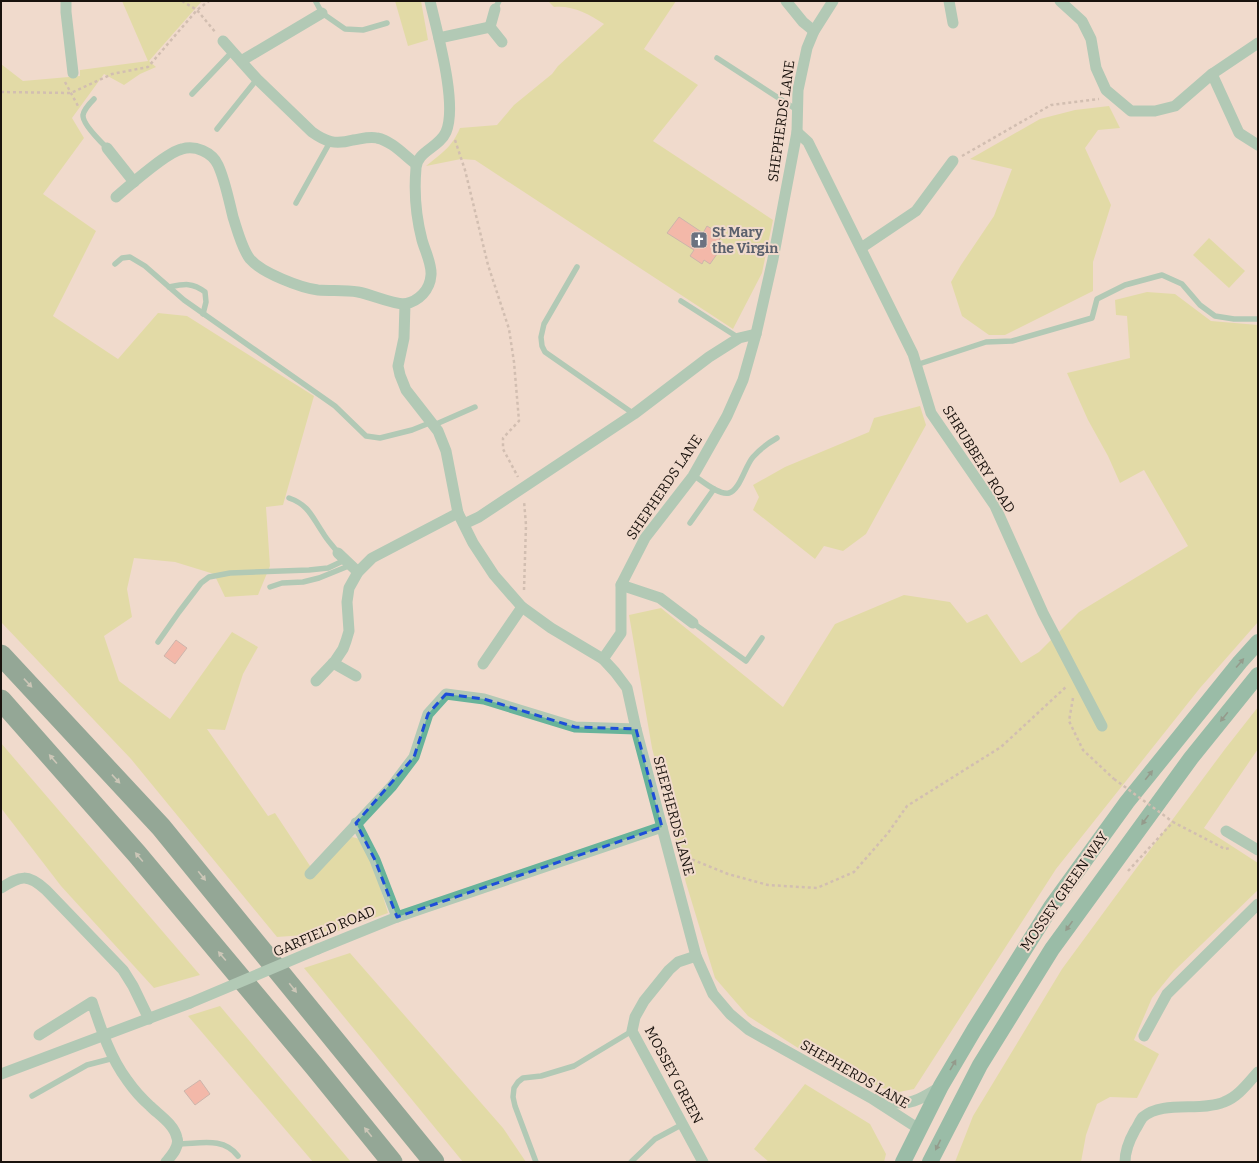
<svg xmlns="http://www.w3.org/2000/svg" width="1259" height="1163" viewBox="0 0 1259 1163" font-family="Bitter,serif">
<rect width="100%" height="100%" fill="#f0dacc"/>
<g fill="#d1da79">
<polygon points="122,1 202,1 149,61 156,67 140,74 124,85 104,74 72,118 84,138 43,194 96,231 53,316 118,359 158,313 187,316 314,396 283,505 266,507 270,566 258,595 225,597 214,574 175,562 134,558 127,589 132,617 104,636 119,681 170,719 232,632 258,647 243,674 225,730 207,729 268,816 275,813 316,875 345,843 352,837 360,839 374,867 388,913 333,933 277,937 131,759 1,622 1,64 23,81 80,76 80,70 148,61"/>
<polygon points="395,1 421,1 428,40 408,46"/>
<path d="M548,1H676L644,49L698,85L653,141L773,220L762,273L733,329L475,160L461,159L426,166C442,153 452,147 460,128L497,125L514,105L552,74L558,66L604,24C589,14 572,5 554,7Z"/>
<polygon points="1109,106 1120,128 1098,130 1085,148 1111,205 1093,262 1093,291 1005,335 989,335 962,316 951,282 961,265 994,216 1012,169 970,159 1040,119 1075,110"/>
<polygon points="1209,238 1245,271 1229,288 1193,255"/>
<polygon points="1147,292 1175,294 1211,321 1258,325 1258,427 1257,427 1258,430 1258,622 1200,688 1056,869 914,1089 894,1093 809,1055 748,1016 715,978 686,883 652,748 629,615 661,608 783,707 835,624 904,595 950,602 967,623 987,614 1021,663 1039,652 1079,612 1188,546 1144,470 1120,483 1108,456 1088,420 1067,373 1130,358 1127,316 1116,315 1115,300"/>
<polygon points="920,406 926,425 866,534 843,551 824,546 815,559 753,510 759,497 753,485 785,467 869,432 874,418"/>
<polygon points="1258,707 1258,749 1204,828 1258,863 1258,890 1174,971 1152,998 1134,1040 1159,1054 1137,1098 1110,1097 1097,1104 1086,1135 1081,1162 955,1162 973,1116 1062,969 1112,901 1225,749"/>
<polygon points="1,743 200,975 154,988 61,886 1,808"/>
<polygon points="350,953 503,1128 526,1162 463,1162 304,968"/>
<polygon points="220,1006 351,1162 313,1162 188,1016"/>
<polygon points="805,1084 870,1124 886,1154 884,1162 769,1162 754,1149"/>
</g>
<g fill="#f58f7f" stroke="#a08783">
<polygon points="679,217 703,233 707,226 722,235 717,244 722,247 710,264 704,260 702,264 690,256 694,250 667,233"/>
<polygon points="176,640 187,648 175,664 164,656"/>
<polygon points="200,1080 210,1094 195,1105 184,1091"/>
</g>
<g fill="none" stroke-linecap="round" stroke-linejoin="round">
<g stroke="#ad9c91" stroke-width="2.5" stroke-dasharray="3 3" stroke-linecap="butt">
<polyline points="182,1 197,10 216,33"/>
<polyline points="65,82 78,106"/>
<polyline points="1,92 71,93 112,74 148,67 197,10 209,1"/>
<polyline points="455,140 465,170 488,265 509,329 514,362 519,421 503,438 503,449 518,477"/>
<polyline points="962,156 1051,105 1099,99"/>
<polyline points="524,590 526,525 524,501"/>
<polyline points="1073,698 1069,721 1083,750 1114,779"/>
<polyline points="681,855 728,874 768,885 817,888 854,872 888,833 907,806 1001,747 1067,686"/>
<polyline points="1128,871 1173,822 1225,849 1231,848"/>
</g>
<g stroke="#67b39a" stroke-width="5.5">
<polyline points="317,1 316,2 322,13 345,29 363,30 387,23"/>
<polyline points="495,9 499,1"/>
<polyline points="717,58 797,110"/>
<polyline points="192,94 232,52"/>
<path d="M94,99C90,103 84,110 83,115C82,124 101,142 107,148"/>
<polyline points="217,129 257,79"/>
<polyline points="296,203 330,142"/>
<polyline points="115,264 122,258 130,257 145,266 184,300 335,406 366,436 380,438 412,430 432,422"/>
<polyline points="577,267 544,324 541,337 542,346 545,352 634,414"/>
<path d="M169,287C184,284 192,282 205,292L206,302L203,314"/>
<polyline points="681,301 739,338"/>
<polyline points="916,365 986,342 1012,341 1092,318 1097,299 1125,285 1162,275 1182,284 1200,305 1215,316 1234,319 1258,319"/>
<polyline points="434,425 475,407"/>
<path d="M693,475C701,480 719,496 729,493C740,490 745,466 753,457C760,449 768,443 777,438"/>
<path d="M289,498C309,505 312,517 323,533C327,540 333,546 338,553"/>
<polyline points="690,523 714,489"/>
<polyline points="270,587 282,583 303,582 319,578 351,565"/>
<polyline points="693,623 746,661 762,638"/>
<polyline points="158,642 179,612 201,583 209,577 230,573 309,570 328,568 345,560"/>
<polyline points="32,1096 87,1065 114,1058"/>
<path d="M177,1144C199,1144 223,1136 238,1156"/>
<polyline points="536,1162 515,1106 513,1097 514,1088 518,1082 523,1078 541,1076 574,1066 632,1031"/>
<polyline points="631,1162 655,1139 683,1124"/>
</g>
<g stroke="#67b39a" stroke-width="11">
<polyline points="66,1 66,12 73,73"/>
<path d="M430,1C437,32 458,104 446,132C439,148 417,151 416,168C414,191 416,217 422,240C425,251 432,264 431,275C430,290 419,301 405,304L404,338L398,366L400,375L406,390L438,431L446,451L458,513L473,543L494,575L522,607L551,628L603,659"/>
<polyline points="786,1 803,22 814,31"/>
<polyline points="833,1 814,31 807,48 798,90 797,132 773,259 756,334 743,380 727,416 693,476 645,538 621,585 621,633 603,659 615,672 627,688 636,729 696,956 713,994 730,1014 749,1030 871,1098 919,1129"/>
<polyline points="949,1 953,23"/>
<polyline points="1060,1 1082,21 1091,39 1096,68 1106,90 1131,111 1155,111 1175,106 1212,74"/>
<polyline points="495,9 490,27 502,42"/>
<polyline points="439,38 490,27"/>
<path d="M223,41L257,79L312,132C326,142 335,145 353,140C361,139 369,136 377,138C392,141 404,155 416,164"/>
<polyline points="1258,43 1212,74 1239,133 1258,145"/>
<polyline points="241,61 322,13"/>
<polyline points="797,132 808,142 913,354 931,413 995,506 1043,613 1102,726"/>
<polyline points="107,148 134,182"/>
<path d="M116,197C130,185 167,152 182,149C195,145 212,152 218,165C225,180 229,201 233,217C237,229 242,249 250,259C262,273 301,288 318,290C332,291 345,290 358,292C374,295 388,303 405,304"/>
<polyline points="861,248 916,211 953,161"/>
<polyline points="464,524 479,517 634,414 709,357 739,338 756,334"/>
<polyline points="338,553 358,572"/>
<polyline points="621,585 660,598 693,623"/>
<polyline points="333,663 356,676"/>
<polyline points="483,664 522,607"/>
<polyline points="316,681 335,661 343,649 346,641 349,631 347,602 349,588 358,572 372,558 458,513"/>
<polyline points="356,823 375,860 397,917"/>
<polyline points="1226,831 1258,850"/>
<polyline points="310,874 392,786 414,757 428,714 446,694 484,699 575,727 636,729"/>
<path d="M1,888C21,876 27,873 46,890L123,970L133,986L149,1019"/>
<polyline points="318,949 397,917 662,827"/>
<polyline points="696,956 678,962 669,970 644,1001 635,1017 632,1031 703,1162"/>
<path d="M39,1035L92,1002C101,1029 110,1057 127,1080C134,1090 141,1098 150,1106C159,1115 174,1124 177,1138C180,1147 171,1156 166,1162"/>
<polyline points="1144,1036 1167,994 1258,904"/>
<polyline points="1,1074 190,1003"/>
<path d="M877,1099C884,1100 892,1103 899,1103C914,1104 927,1095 940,1087"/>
<path d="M1125,1162C1125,1151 1130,1139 1135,1130C1138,1126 1140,1120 1143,1117C1163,1100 1200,1112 1224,1102C1238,1097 1248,1083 1258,1072"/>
</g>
<g stroke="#31977b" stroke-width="16">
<polyline points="903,1162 941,1086 974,1030 1051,907 1127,802 1240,662 1258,642"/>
<polyline points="930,1162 980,1065 1052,949 1191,758 1258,675"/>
</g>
<g stroke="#256956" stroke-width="21">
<polyline points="1,655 161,827 434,1162"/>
<polyline points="1,700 137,854 315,1067 392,1162"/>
</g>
<polyline stroke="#ad9c91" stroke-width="2.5" stroke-dasharray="3 3" stroke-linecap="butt" points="1114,779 1173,822"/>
<polyline stroke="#67b39a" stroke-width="11" points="190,1003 318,949"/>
</g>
<defs><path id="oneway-solid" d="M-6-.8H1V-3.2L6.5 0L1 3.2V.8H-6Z"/></defs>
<g fill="#244e3e">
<use href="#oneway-solid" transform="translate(1240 663) rotate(-49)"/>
<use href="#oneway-solid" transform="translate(1224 717) rotate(129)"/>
<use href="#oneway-solid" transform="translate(1149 775) rotate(-51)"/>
<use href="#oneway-solid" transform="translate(1145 820) rotate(126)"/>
<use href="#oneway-solid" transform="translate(1069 926) rotate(126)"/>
<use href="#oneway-solid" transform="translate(953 1065) rotate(-60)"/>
<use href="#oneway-solid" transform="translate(938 1145) rotate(116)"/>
</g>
<g fill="#9fad9d">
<use href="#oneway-solid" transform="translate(28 683) rotate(47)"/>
<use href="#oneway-solid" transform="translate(53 759) rotate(-131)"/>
<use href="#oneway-solid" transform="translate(116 779) rotate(47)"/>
<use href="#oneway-solid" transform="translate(139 857) rotate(-130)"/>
<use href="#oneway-solid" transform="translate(202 876) rotate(51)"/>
<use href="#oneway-solid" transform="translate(222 956) rotate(-130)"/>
<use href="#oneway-solid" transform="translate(293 988) rotate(51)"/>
<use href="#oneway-solid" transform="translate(368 1132) rotate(-129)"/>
</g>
<path d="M0 0H1259V1163H0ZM446,694L484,699L575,727L636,729L662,827L397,917L375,860L356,823L414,757L428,714Z" fill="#f0dacc" fill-opacity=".55" fill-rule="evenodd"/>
<path fill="none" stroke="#1d4ed8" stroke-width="3" stroke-dasharray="8 5" stroke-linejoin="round" d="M446,694L484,699L575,727L636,729L662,827L397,917L375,860L356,823L414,757L428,714Z"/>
<defs>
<g id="church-square" transform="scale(0.9)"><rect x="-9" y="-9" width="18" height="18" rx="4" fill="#6b7280" stroke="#f0dacc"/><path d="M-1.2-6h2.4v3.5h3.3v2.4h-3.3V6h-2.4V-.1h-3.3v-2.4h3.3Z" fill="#fff"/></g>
</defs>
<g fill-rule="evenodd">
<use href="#church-square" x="699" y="240"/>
</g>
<g text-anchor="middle" stroke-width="4" stroke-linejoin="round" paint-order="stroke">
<g font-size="14" fill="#19120d" stroke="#f0dacc">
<text transform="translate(781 121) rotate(-82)" y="5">SHEPHERDS LANE</text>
<text transform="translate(979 459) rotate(58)" y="5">SHRUBBERY ROAD</text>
<text transform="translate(664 487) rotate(-56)" y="5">SHEPHERDS LANE</text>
<text transform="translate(674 816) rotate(75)" y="5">SHEPHERDS LANE</text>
<text transform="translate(1064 891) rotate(-55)" y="5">MOSSEY GREEN WAY</text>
<text transform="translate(324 931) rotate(-23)" y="5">GARFIELD ROAD</text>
<text transform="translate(855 1074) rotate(30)" y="5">SHEPHERDS LANE</text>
<text transform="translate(674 1075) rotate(62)" y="5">MOSSEY GREEN</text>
</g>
<g font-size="14" font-weight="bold" fill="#5b616d" stroke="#f0dacc" text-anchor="start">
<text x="712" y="237">St Mary<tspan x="712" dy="16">the Virgin</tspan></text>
</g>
</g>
<rect width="1259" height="1163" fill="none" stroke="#19120d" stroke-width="4"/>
</svg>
